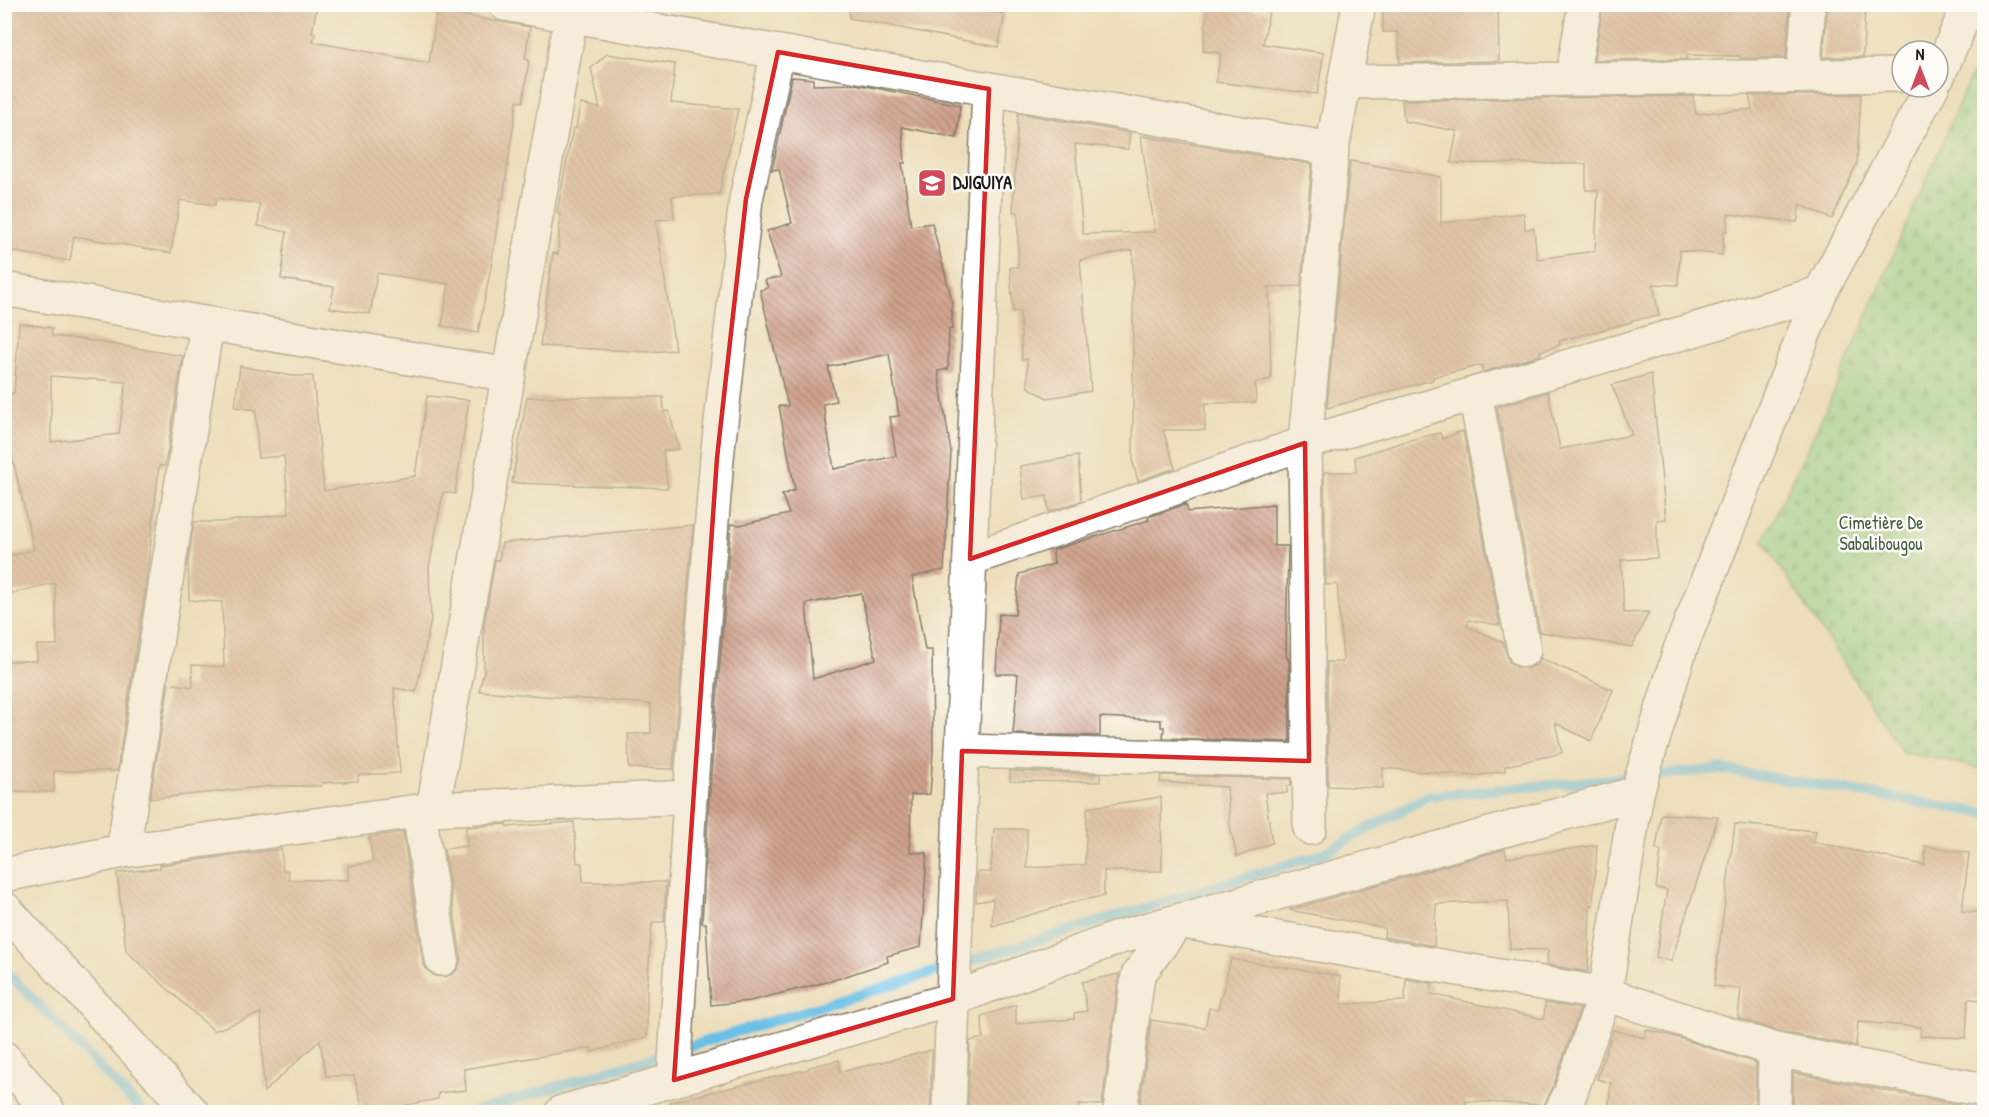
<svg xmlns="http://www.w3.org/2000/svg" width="1989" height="1117" viewBox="0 0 1989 1117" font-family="'Patrick Hand',sans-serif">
<defs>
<pattern id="cemetery-stones" width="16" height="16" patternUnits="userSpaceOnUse" patternTransform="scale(1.5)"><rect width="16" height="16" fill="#8bd38f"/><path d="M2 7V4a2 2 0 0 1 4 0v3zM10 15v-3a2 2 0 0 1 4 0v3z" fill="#77b57b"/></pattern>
<pattern id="building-back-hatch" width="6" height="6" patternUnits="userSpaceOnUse" patternTransform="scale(1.5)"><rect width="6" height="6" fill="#d0a28d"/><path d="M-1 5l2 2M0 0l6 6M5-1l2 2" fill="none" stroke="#a88372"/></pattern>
</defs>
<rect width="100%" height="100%" fill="#fdfcf7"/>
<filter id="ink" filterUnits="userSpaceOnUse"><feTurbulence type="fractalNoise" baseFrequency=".0167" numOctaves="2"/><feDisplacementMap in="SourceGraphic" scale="12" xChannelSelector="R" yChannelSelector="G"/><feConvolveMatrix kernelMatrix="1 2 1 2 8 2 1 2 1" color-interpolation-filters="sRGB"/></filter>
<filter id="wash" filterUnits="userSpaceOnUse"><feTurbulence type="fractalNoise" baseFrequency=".008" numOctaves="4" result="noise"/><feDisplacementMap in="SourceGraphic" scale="24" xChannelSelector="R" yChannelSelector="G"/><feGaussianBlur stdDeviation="1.35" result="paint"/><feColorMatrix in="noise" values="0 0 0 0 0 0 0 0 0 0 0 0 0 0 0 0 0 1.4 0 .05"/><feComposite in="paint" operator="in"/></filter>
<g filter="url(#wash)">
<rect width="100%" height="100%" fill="#eddebb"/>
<polygon fill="url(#cemetery-stones)" stroke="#547856" stroke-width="1.5" points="1984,51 1984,769 1902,752 1763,541 1829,403 1975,67"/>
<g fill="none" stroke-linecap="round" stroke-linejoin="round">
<g stroke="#69bfe6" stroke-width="10">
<polyline points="4,969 143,1112"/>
<polyline points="473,1112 1322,854 1428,796 1721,769 1984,813"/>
</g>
</g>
<g id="blocks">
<g fill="url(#building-back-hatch)" fill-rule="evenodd">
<polygon points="12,4 317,4 312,33 315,33 313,42 429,63 437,11 530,27 525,59 529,60 523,102 517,101 503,199 501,199 491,267 478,333 442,326 449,284 377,273 370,314 330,308 334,287 281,279 284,256 283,256 287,232 258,226 260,204 216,198 215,205 180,200 171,253 74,236 70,261 4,250 4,50"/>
<polygon points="850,4 956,4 1005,14 998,47 849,18"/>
<polygon points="1208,4 1244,4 1243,8 1269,12 1263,44 1324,53 1317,94 1216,82 1221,53 1203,51"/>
<polygon points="1383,4 1498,4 1499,61 1400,63 1398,32 1383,32"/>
<polygon points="1603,4 1790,4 1786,58 1741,58 1740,56 1687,55 1687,59 1594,60"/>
<polygon points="1828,4 1865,4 1863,57 1823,57"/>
<polygon points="607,54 675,64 671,103 738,109 719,194 672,196 674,219 656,220 675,350 649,352 540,346 553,253 558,254 560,215 557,212 573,128 576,129 580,104 600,108 591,68"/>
<path d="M792,77L813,79V85L856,84L960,105L957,138L902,127L905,163H902L911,226L932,223L952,301V329H949L948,369L938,371L951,452L944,570L912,577L925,650H932L933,753L930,794L911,795L910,852L927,853L921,947L887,956L888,962L831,981L750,1001L711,1005L706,923H702L709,798L731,524L740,525L789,514L782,495L795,490L779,406H788L760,290L768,288L765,280L781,277L767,231L792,223L779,169L772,170ZM889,354L899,416L890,417L896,456L834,469L823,404L836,401L828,367ZM861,593L876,659L813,679L806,604Z"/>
<polygon points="1861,94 1857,163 1832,219 1800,204 1797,222 1728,214 1727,231 1724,231 1722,255 1680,250 1678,285 1653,284 1659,316 1631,320 1632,322 1559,341 1560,345 1540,351 1541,355 1483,372 1482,365 1433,377 1433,380 1327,408 1350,161 1441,177 1441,223 1524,213 1525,229 1534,228 1537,259 1595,251 1598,190 1586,190 1586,164 1451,163 1457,131 1404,121 1402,100 1693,96 1696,114 1752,109 1749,96"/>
<polygon points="1018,113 1130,133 1128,149 1075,144 1083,234 1155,232 1141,136 1312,164 1301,286 1269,287 1271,379 1255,383 1256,403 1205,403 1205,430 1163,430 1175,468 1138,481 1133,463 1133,250 1080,260 1091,391 1047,398 1028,387 1027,359 1022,360 1020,311 1013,312 1010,267 1018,267 1018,212 1013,212"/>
<path d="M19,323L52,328V336L87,340L183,356L165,466H159L146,585L117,771H54V792L4,791V661H37V645H57L55,583L4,595V557L34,550L9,443L4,444V396L14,393ZM51,376L126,382L119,434L51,442Z"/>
<polygon points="240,366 292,376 313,376 324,491 415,476 427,396 469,400 455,494 443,492 429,568 431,620 416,692 394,688 400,773 358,775 358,781 322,783 322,786 271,786 150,799 169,683 193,687 192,665 224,667 222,602 189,600 188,563 194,522 220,522 289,514 284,456 258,458 256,410 235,407"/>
<polygon points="1651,374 1666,519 1657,520 1657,558 1621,560 1624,613 1649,612 1632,647 1540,632 1497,407 1548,392 1560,449 1632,435 1612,385"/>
<polygon points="527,397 663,397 664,412 669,411 679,449 663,451 668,488 512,483"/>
<polygon points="1463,431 1500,625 1469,620 1467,626 1503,642 1509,662 1517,667 1528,668 1536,665 1540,658 1613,690 1591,741 1555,723 1562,753 1505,766 1505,771 1474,776 1383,768 1383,788 1328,786 1327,662 1343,662 1337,584 1326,585 1324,472 1356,472 1355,457 1410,440 1440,433 1442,439"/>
<polygon points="1078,456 1081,501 1049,512 1047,496 1024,499 1020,466"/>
<polygon points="1186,504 1188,512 1274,504 1274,546 1288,546 1286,655 1289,661 1290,742 1163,738 1164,727 1161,727 1161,720 1100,717 1100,736 1013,734 1018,674 996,674 999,614 1015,615 1019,574 1054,564 1053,550 1149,520 1148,517"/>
<polygon points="693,525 673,769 629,768 628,734 651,733 651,704 479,691 484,671 484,625 495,560 499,560 502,543"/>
<polygon points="1010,771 1100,774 1100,782 1010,781"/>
<polygon points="1161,775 1291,779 1291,786 1287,786 1287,793 1265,793 1272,843 1237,857 1230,826 1227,787 1160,782"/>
<polygon points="1161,797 1162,871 1104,871 1104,896 1081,900 992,926 993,899 976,902 977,872 991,872 994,829 1027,829 1027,868 1085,865 1087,808"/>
<polygon points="1661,814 1718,817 1671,961 1656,957 1667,890 1656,888 1661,851 1656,850"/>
<polygon points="574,822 577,863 582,863 583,882 666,882 664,922 652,922 647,988 647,1037 591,1052 591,1048 464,1069 466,1090 438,1093 438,1099 364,1113 354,1076 326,1076 320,1040 264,1092 261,1013 214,1031 126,951 117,873 160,868 160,865 281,849 283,871 288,870 289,880 348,880 348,866 373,862 369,837 403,832 423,962 427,970 435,976 445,977 454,973 459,966 461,957 444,849 467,846 466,827 506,824 507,827"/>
<polygon points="1735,824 1816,831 1813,842 1924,865 1926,846 1969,853 1962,911 1984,913 1984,1000 1968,999 1966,1038 1920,1036 1921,1027 1858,1022 1856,1046 1780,1032 1738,1018 1741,989 1714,986"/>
<polygon points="1597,845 1593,905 1590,905 1588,972 1547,965 1548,950 1510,949 1508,901 1436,904 1434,946 1384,937 1385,928 1289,910 1505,849 1507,858"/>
<polygon points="1231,959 1340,976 1342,1004 1405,1001 1406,979 1432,983 1431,994 1544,1019 1545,1003 1580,1009 1553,1087 1544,1105 1466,1101 1466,1108 1449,1113 1142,1113 1143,1106 1140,1106 1151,1020 1205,1028 1209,1008 1218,1009"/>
<polygon points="1119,974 1102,1105 1079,1104 1079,1113 1000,1113 968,1110 970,1041 983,1038 982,1016 1016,1005 1016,1024 1074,1019 1074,1013 1087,1011 1082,982"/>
<polygon points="1613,1030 1644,1038 1646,1030 1670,1035 1756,1063 1755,1113 1703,1108 1701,1113 1608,1113 1611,1083 1597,1079"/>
<polygon points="932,1050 930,1113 672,1113 670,1102 809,1069 809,1067 839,1060 840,1072"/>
<polygon points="1793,1073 1960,1105 1959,1113 1793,1113"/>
</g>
</g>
</g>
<g filter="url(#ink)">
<use href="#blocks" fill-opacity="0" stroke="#847d6c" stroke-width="1.5"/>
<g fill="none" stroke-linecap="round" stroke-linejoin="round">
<g stroke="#847d6c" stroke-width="36">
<g id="minor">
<polyline points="505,4 1332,149"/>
<polyline points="1803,76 1809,4"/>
<polyline points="1938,76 1969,4"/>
<polyline points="1572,79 1585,4"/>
<polyline points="1345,82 1902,75"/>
<polyline points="4,289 509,375"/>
<polyline points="1475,394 1524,650"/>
<polyline points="970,559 1305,443 1820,293"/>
<polyline points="962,751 1309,761"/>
<polyline points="433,809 573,4"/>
<polyline points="419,812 442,959"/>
<polyline points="1310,828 1305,443 1332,149 1359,4"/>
<polyline points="123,851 207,324"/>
<polyline points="4,875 123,851 433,809 690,797"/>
<polyline points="4,908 192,1112"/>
<polyline points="4,1058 49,1112"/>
<polyline points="674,1080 690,797 717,458 746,199 778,52"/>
<polyline points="562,1112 953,999 1120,937 1637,793"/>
<polyline points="949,1112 962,751 989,89"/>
<polyline points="1120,1112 1138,975 1178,921 1605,994 1775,1050 1984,1090"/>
<polyline points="1561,1112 1570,1094 1605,994 1637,793 1680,650 1820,293 1932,87"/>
<polyline points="1774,1112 1775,1050"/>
</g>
</g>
<use href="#minor" stroke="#fff" stroke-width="33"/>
</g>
</g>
<path d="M0 0H1989V1117H0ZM778,52L989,89L970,559L1305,443L1309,761L962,751L953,999L674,1080L717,458L746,199Z" fill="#eddebb" fill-opacity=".55" fill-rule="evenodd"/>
<path fill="none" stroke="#d62828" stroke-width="4.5" stroke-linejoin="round" d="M778,52L989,89L970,559L1305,443L1309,761L962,751L953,999L674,1080L717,458L746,199Z"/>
<defs>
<g id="school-square" transform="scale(1.5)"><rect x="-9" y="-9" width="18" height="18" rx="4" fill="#d1495b" stroke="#fdfcf7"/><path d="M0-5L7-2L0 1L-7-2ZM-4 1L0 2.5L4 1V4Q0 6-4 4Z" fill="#fff"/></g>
</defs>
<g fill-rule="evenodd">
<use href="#school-square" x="932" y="183"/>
</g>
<g text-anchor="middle" stroke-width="5" stroke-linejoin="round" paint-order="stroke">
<g font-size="18" font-weight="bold" fill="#1c1c1c" stroke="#fdfcf7" text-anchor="start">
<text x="953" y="189">DJIGUIYA</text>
</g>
<g font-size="18" fill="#435c44" stroke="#fdfcf7">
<text x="1881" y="529">Cimetière De<tspan x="1881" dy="21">Sabalibougou</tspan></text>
</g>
</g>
<rect width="1989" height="1117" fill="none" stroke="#fdfcf7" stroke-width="24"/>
<g transform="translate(1920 69)"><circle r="28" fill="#fdfcf7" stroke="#a3a29f" stroke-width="1.5"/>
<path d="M0-4.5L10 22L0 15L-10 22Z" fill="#d1495b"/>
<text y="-9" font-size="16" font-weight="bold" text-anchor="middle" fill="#1c1c1c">N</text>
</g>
</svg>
